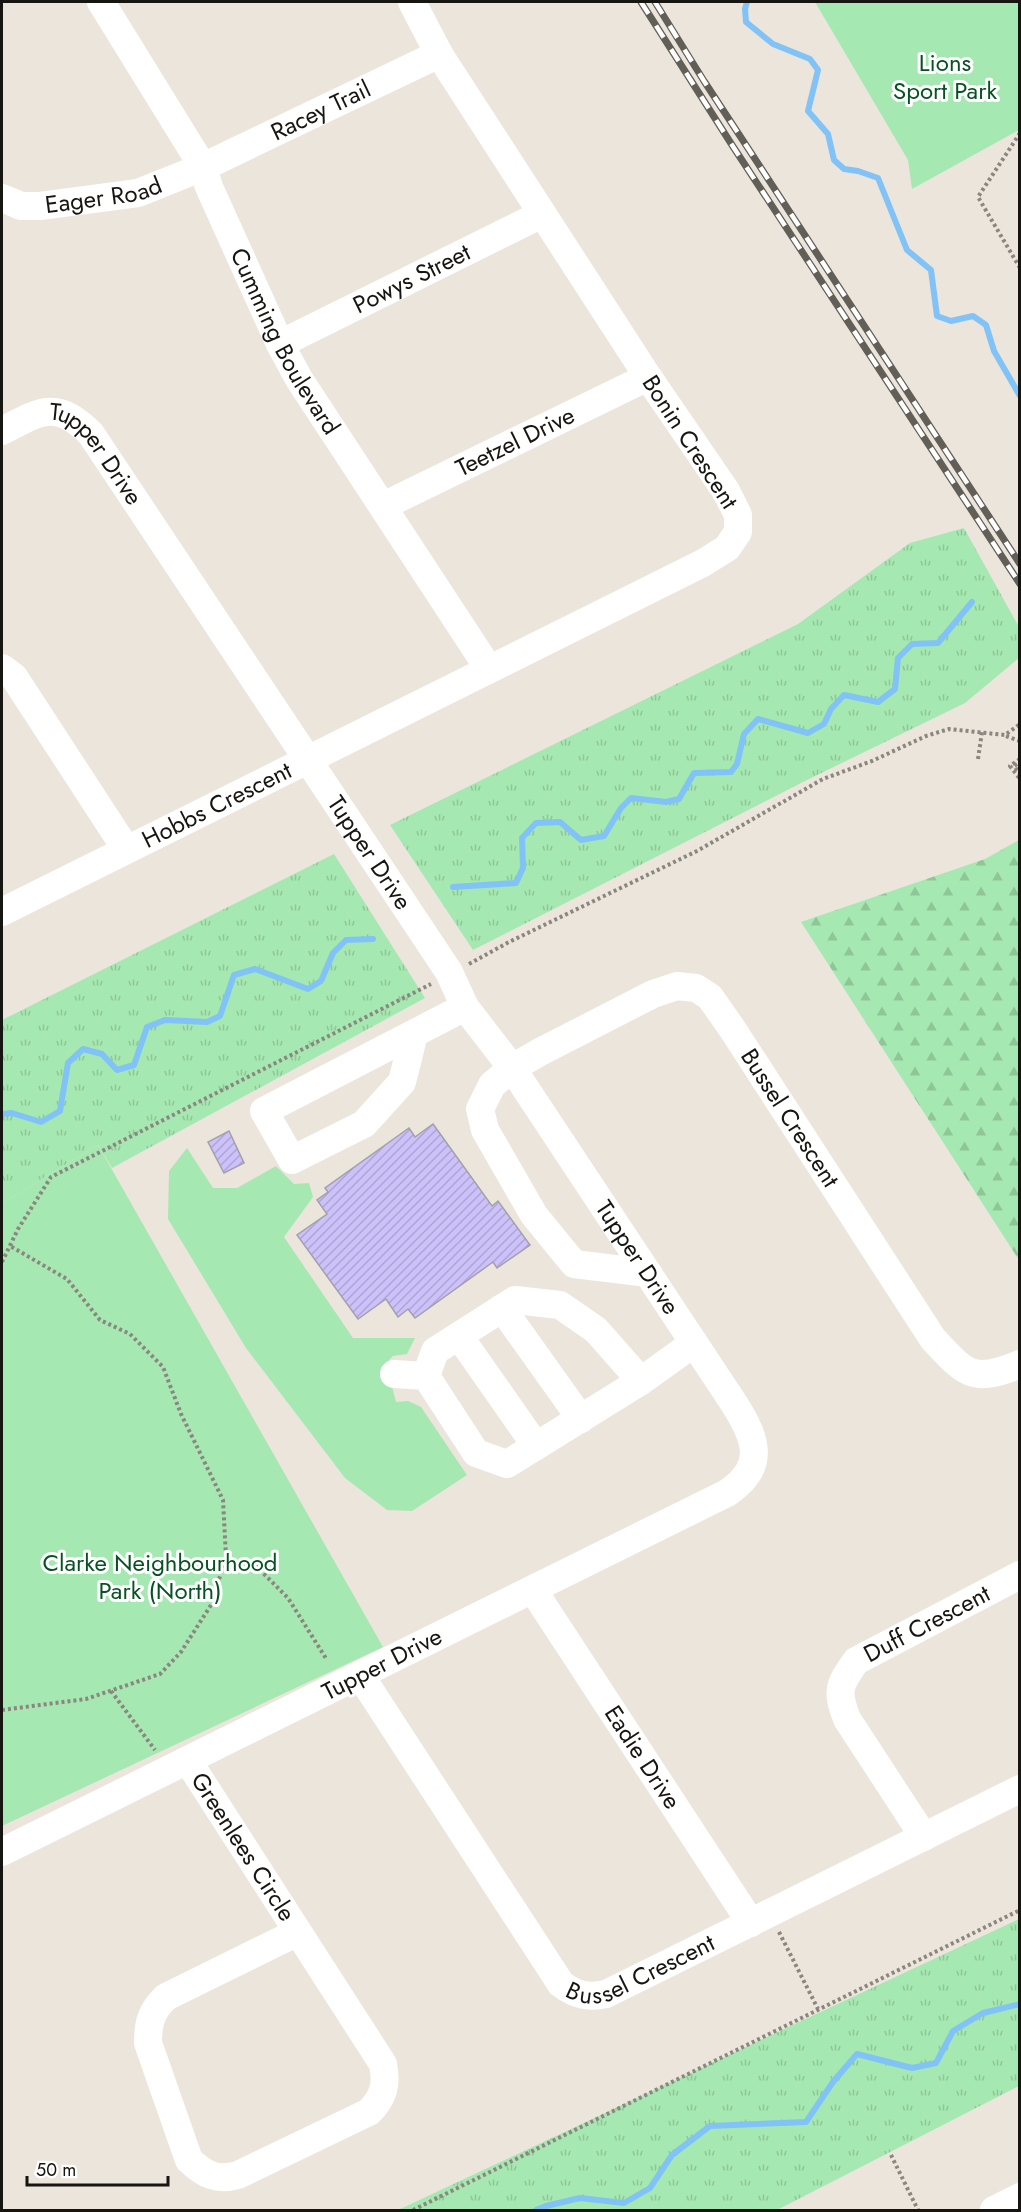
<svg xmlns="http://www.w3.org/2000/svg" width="1021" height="2212" viewBox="0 0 1021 2212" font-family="Jost,sans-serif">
<defs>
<pattern id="grass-tufts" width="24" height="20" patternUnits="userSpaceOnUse" patternTransform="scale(1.5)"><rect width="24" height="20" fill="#a6e8b1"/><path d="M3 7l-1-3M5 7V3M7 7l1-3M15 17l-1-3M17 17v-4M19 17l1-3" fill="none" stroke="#8ec697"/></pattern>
<pattern id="forest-firs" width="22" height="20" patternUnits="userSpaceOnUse" patternTransform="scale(1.5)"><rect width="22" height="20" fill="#a6e8b1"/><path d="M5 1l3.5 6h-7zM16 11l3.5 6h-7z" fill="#8ec697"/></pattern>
<pattern id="building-hatch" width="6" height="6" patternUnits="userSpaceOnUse" patternTransform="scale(1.5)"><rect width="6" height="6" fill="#cdc1fa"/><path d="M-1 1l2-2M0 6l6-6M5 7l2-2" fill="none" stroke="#afa5d5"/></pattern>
</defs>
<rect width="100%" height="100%" fill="#ece5db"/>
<g fill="url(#grass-tufts)">
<polygon points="964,528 1019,627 1019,658 965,703 809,779 473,950 390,825 798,624 910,543"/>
<polygon points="334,854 425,998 112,1168 98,1145 2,1203 2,1020"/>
<polygon points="1019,1919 1019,2086 777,2210 398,2210"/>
</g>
<polygon fill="url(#forest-firs)" points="1019,840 1020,1260 1019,1260 801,922 985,859"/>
<g fill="#a6e8b1">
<polygon points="815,2 1019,2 1019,130 912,189 908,160"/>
<polygon points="98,1145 383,1647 2,1826 2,1203"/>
<polygon points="187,1148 213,1188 237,1188 276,1166 294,1184 309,1183 313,1197 284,1237 353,1338 415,1338 407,1354 393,1356 386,1363 396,1402 408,1401 421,1407 467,1475 412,1511 387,1510 345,1478 246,1348 168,1219 169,1171"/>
</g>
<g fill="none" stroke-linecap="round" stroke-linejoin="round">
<g stroke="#81c3f7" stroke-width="6">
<polyline points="747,2 745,9 746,22 773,44 810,59 818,70 808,111 828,134 834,160 844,169 858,171 878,178 907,250 931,270 937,316 951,321 973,316 986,325 994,351 1020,396"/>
<polyline points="453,887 516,883 523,868 522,838 536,823 560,822 581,840 604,836 621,808 631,798 666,802 679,799 694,773 731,772 737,764 744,734 758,719 808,733 824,724 831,709 844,695 878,702 895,689 898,658 912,644 938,643 972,602"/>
<polyline points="2,1114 12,1113 41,1122 60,1111 68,1063 83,1049 102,1054 117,1070 134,1065 147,1027 165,1020 207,1022 220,1016 234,975 255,969 308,989 321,981 333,953 346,940 373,939"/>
<polyline points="536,2210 546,2206 580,2198 624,2203 650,2188 672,2155 710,2126 806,2122 833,2082 857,2054 912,2068 936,2063 953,2031 983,2013 1020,2004"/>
</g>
</g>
<g fill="url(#building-hatch)" stroke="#a2a0ab" stroke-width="1.5">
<polygon points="433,1124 492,1206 498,1201 530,1245 497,1268 493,1262 415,1318 408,1309 398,1317 386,1299 358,1319 297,1235 327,1214 317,1200 328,1192 325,1188 409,1128 415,1137"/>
<polygon points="229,1131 244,1163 224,1173 208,1142"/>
</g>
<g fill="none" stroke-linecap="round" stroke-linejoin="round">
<g stroke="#8b867f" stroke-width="4" stroke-dasharray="3 3" stroke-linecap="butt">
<polyline points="1020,133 978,197 1020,268"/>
<polyline points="1006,736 1020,741"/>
<polyline points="978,759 982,732"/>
<polyline points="1020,759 1010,766 1020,779"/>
<polyline points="1017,764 1014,766 1020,774"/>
<polyline points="469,964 509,942 697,851 823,779 872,761 926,736 949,729 1005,735 1020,724"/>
<polyline points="2,1262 18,1229 51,1177 431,984"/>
<polyline points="226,1557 257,1567 288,1598 327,1660"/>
<polyline points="111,1691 155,1750"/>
<polyline points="2,1710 86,1699 160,1674 181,1652 211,1605 226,1557 223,1500 181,1414 163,1367 130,1334 100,1320 67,1279 10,1246"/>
<polyline points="779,1932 818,2009"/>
<polyline points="891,2155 918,2210"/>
<polyline points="413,2210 1020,1910"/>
</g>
<g stroke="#fff" stroke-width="28">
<path id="s1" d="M101,2L203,167L209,187L280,344L299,379L489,669"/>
<path id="s2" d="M2,198L21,206H40L138,193L203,167L439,54"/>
<path id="s3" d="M280,344L542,214"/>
<path id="s4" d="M2,431C41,411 56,399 91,434L449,972L465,1007L512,1068L735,1405C757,1440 766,1467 727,1493L2,1852"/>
<path id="s5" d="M383,506L648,377"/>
<polyline points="2,668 14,677 126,849"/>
<path id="s6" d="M2,912L703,563L727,548L738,532V515L726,491L648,377L439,54L412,2"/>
<polyline points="414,1034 402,1082 364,1124 292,1160 264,1111 465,1007"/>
<path id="s7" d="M648,1273L574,1264L534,1215L485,1130L480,1109L492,1085L512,1068L540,1052L653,994L677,986L696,988L710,997L733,1030L933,1339C966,1374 972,1384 1020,1364"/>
<polyline points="502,1308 581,1419"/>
<polyline points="459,1336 536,1446"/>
<polyline points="394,1374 426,1376 476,1453 507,1464 641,1381 694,1343"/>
<polyline points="426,1376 435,1351 515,1300 560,1305 596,1330 641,1381"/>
<path id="s8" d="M533,1590L751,1923"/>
<path id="s9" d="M360,1675L561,1984C576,1995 588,1998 606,1994L1020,1789"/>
<path id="s10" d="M188,1761L383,2064C387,2084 384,2097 369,2112L238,2175C217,2181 205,2175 189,2160L148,2043C148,2023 151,2011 166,1997L298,1932"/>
<path id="s11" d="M924,1837L847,1719C836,1691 839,1685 856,1661L1020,1575"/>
<polyline points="994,2210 1020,2197"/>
</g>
<g stroke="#625f58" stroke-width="7">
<g id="rail">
<polyline points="641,2 732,145 1020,584"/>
<polyline points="655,2 704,81 1020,564"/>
</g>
</g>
<use href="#rail" stroke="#fff" stroke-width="4.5" stroke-dasharray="14" stroke-linecap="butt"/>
</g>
<g text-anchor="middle" stroke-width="6" stroke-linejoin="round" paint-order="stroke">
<g font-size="24" fill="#075222" stroke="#fff">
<text x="945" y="71">Lions<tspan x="945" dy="28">Sport Park</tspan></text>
<text x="160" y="1571">Clarke Neighbourhood<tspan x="160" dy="28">Park (North)</tspan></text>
</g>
<g font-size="24" fill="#171511" stroke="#fff">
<text dy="8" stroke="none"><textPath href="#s2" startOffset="339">Racey Trail</textPath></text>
<text dy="8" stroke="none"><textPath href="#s2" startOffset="104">Eager Road</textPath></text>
<text dy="8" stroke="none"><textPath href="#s3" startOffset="147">Powys Street</textPath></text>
<text dy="8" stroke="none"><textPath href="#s1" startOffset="387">Cumming Boulevard</textPath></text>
<text dy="8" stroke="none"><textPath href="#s5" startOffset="147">Teetzel Drive</textPath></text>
<text transform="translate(690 442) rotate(57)" y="8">Bonin Crescent</text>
<text dy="8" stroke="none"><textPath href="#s4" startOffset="117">Tupper Drive</textPath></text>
<text dy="8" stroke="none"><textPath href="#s6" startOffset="240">Hobbs Crescent</textPath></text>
<text dy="8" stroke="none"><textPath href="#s4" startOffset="603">Tupper Drive</textPath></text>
<text dy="8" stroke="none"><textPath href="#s7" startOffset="676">Bussel Crescent</textPath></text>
<text dy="8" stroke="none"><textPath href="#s4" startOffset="1089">Tupper Drive</textPath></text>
<text dy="8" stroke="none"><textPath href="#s11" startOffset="284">Duff Crescent</textPath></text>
<text transform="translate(382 1664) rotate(-27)" y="8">Tupper Drive</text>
<text dy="8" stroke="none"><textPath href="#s8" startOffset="200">Eadie Drive</textPath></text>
<text dy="8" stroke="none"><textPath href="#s10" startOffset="102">Greenlees Circle</textPath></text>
<text dy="8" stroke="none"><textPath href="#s9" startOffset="456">Bussel Crescent</textPath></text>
</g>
</g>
<rect width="1021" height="2212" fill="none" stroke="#171511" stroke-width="6"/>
<path d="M27 2176v9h141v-9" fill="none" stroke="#171511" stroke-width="3"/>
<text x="36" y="2176" font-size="18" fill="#171511" stroke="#ffffff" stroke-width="4.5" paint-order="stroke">50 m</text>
</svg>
